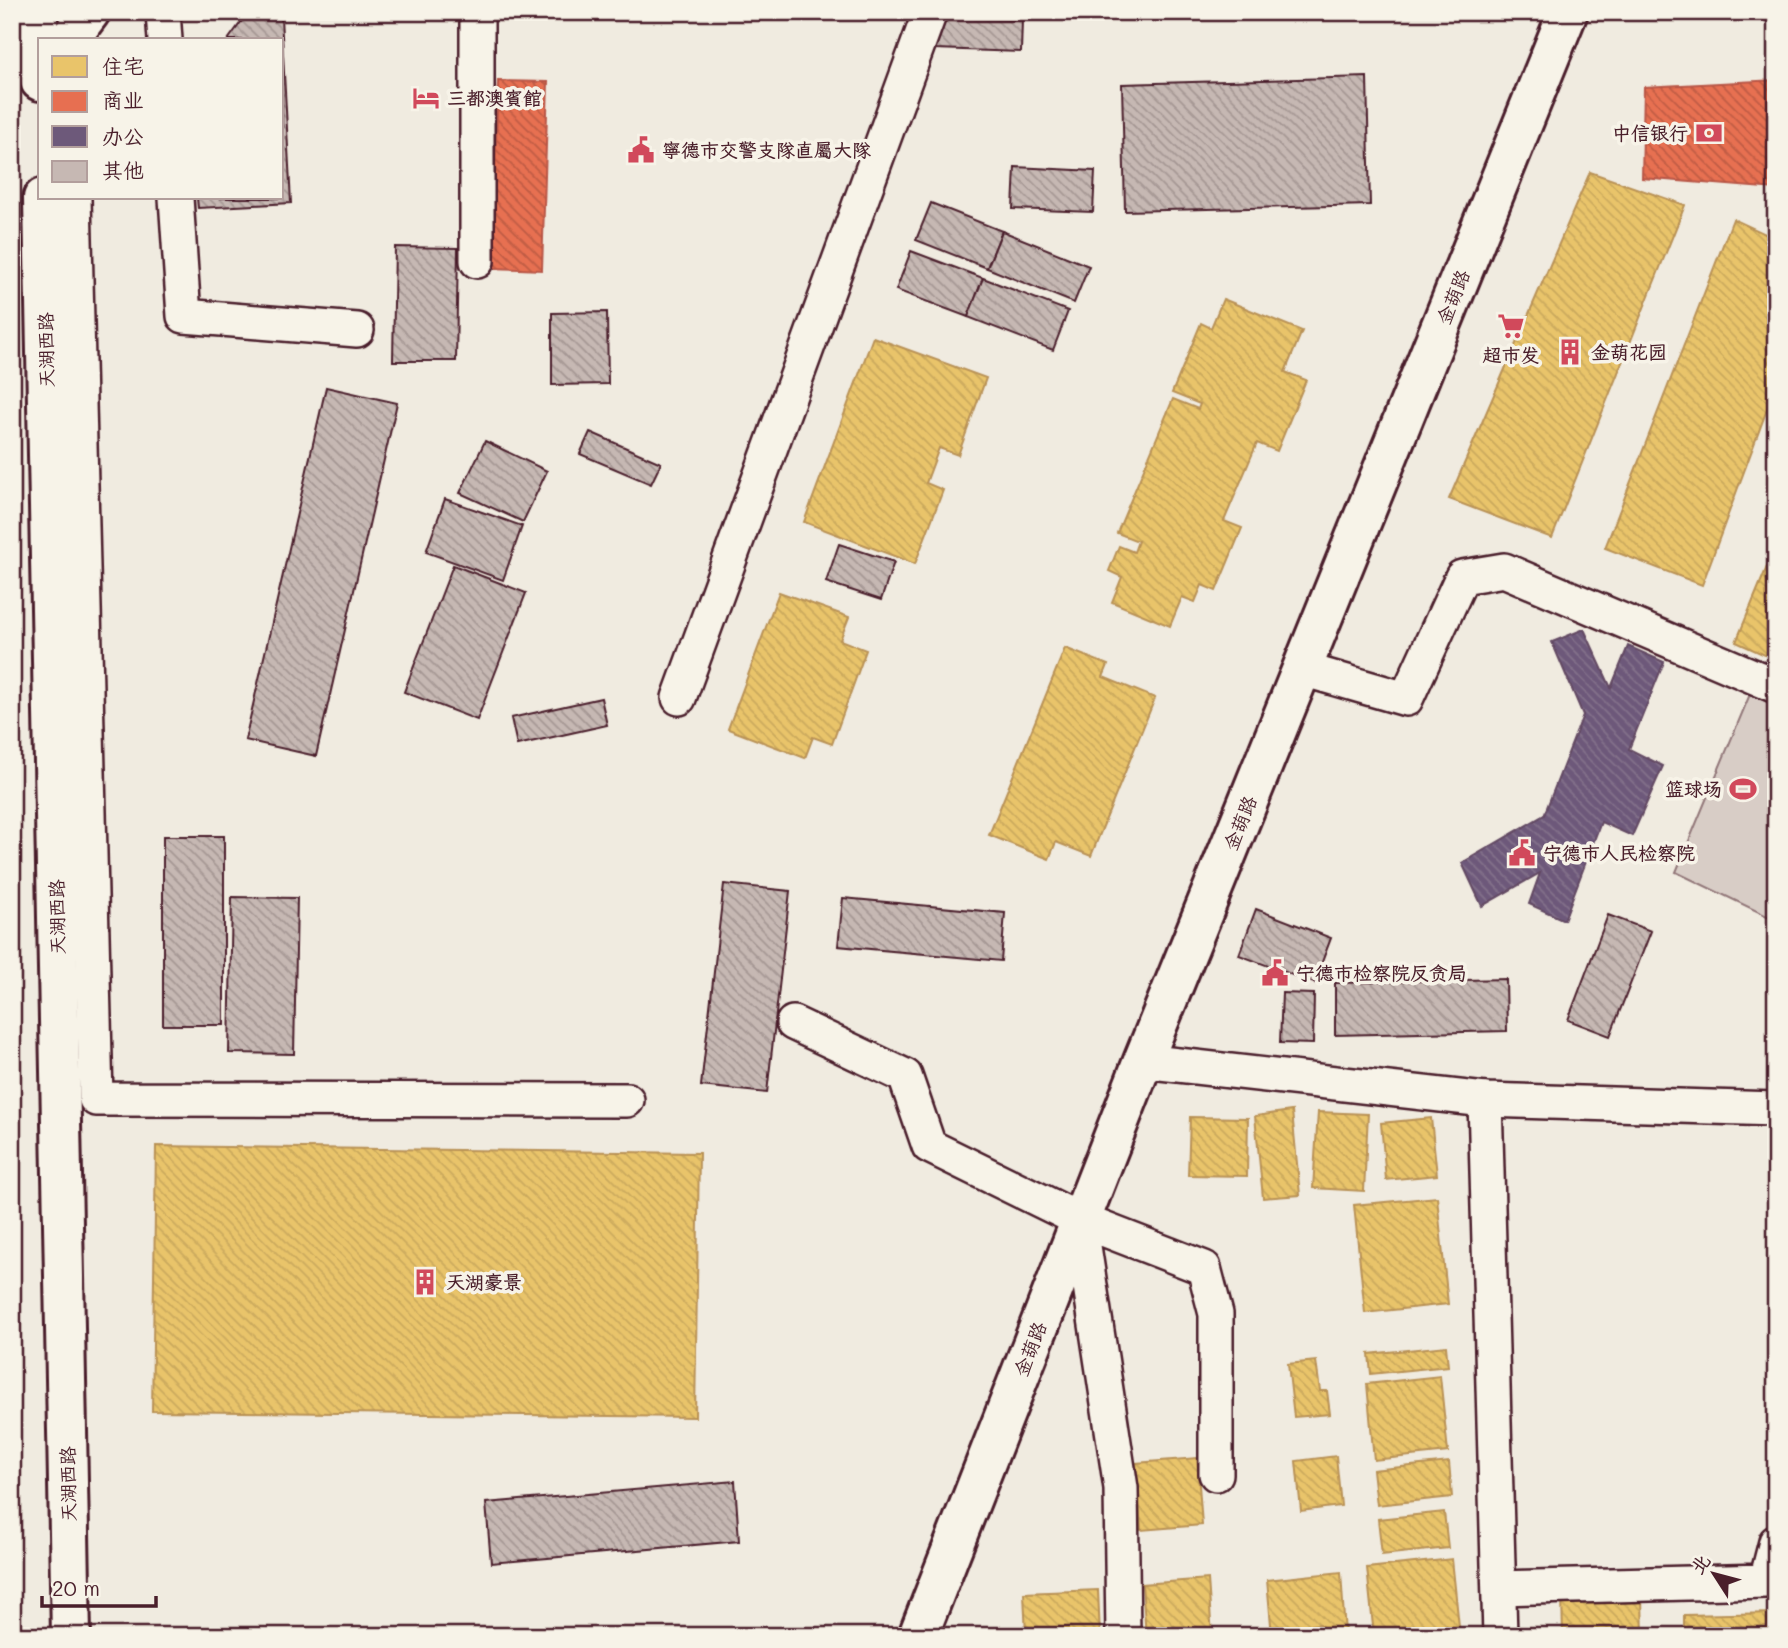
<svg xmlns="http://www.w3.org/2000/svg" width="1788" height="1648" viewBox="0 0 1788 1648" font-family="Mali,'LXGW WenKai TC',sans-serif">
<defs>
<pattern id="homes-back-hatch" width="6" height="6" patternUnits="userSpaceOnUse" patternTransform="scale(1.75)"><rect width="6" height="6" fill="#e9c46a"/><path d="M-1 5l2 2M0 0l6 6M5-1l2 2" fill="none" stroke="#c9a85c"/></pattern>
<pattern id="shops-back-hatch" width="6" height="6" patternUnits="userSpaceOnUse" patternTransform="scale(1.75)"><rect width="6" height="6" fill="#e76f51"/><path d="M-1 5l2 2M0 0l6 6M5-1l2 2" fill="none" stroke="#bd5b43"/></pattern>
<pattern id="offices-back-hatch" width="6" height="6" patternUnits="userSpaceOnUse" patternTransform="scale(1.75)"><rect width="6" height="6" fill="#6d597a"/><path d="M-1 5l2 2M0 0l6 6M5-1l2 2" fill="none" stroke="#84728b"/></pattern>
<pattern id="building-back-hatch" width="6" height="6" patternUnits="userSpaceOnUse" patternTransform="scale(1.75)"><rect width="6" height="6" fill="#c6b8b3"/><path d="M-1 5l2 2M0 0l6 6M5-1l2 2" fill="none" stroke="#a39592"/></pattern>
</defs>
<rect width="100%" height="100%" fill="#f0ebe0"/>
<filter id="ink" filterUnits="userSpaceOnUse"><feTurbulence type="fractalNoise" baseFrequency=".0143" numOctaves="2"/><feDisplacementMap in="SourceGraphic" scale="14" xChannelSelector="R" yChannelSelector="G"/><feConvolveMatrix kernelMatrix="1 2 1 2 8 2 1 2 1" color-interpolation-filters="sRGB"/></filter>
<g filter="url(#ink)">
<polygon fill="#d8cdc6" stroke="#917678" stroke-width="2" points="1750,694 1776,706 1776,902 1769,917 1676,872"/>
<g fill="url(#homes-back-hatch)" stroke="#b99257" stroke-width="2">
<polygon points="1590,172 1685,205 1552,538 1449,499"/>
<polygon points="1733,219 1776,239 1776,385 1702,585 1605,548"/>
<polygon points="1223,299 1302,331 1285,372 1306,380 1277,451 1257,443 1224,521 1242,528 1216,591 1202,585 1195,602 1182,597 1170,626 1112,602 1122,577 1109,571 1119,546 1134,552 1138,541 1117,533 1173,399 1198,409 1200,404 1172,393 1201,323 1211,328"/>
<polygon points="873,337 986,378 958,455 939,448 926,483 943,490 915,564 804,522"/>
<polygon points="1776,545 1776,660 1736,642"/>
<polygon points="779,592 849,617 840,640 866,650 832,744 813,737 805,758 728,729"/>
<polygon points="1065,648 1108,665 1103,677 1155,698 1091,856 1056,842 1049,859 989,835"/>
<polygon points="1292,1111 1300,1195 1263,1198 1255,1116"/>
<polygon points="1318,1112 1368,1114 1364,1191 1313,1188"/>
<polygon points="1190,1117 1248,1118 1247,1176 1188,1175"/>
<polygon points="1431,1118 1437,1175 1386,1180 1381,1123"/>
<polygon points="156,1146 699,1153 695,1417 152,1411"/>
<polygon points="1437,1197 1448,1304 1365,1313 1354,1205"/>
<polygon points="1446,1346 1448,1366 1371,1374 1369,1354"/>
<polygon points="1316,1361 1320,1391 1327,1391 1330,1414 1294,1417 1288,1364"/>
<polygon points="1440,1376 1448,1452 1374,1460 1367,1384"/>
<polygon points="1336,1456 1341,1506 1301,1511 1296,1461"/>
<polygon points="1197,1458 1202,1525 1141,1530 1136,1463"/>
<polygon points="1449,1462 1452,1497 1377,1505 1373,1470"/>
<polygon points="1444,1512 1448,1548 1382,1555 1378,1519"/>
<polygon points="1452,1559 1460,1636 1374,1636 1367,1568"/>
<polygon points="1341,1572 1345,1634 1322,1636 1320,1624 1292,1627 1294,1636 1272,1636 1267,1580"/>
<polygon points="1208,1579 1212,1636 1146,1636 1142,1584"/>
<polygon points="1098,1590 1100,1636 1026,1636 1024,1593"/>
<polygon points="1562,1596 1642,1597 1643,1636 1563,1636"/>
<polygon points="1776,1613 1776,1636 1684,1636 1684,1615"/>
</g>
<g fill="url(#shops-back-hatch)" stroke="#b85746" stroke-width="2">
<polygon points="1776,80 1776,189 1642,178 1644,87"/>
<polygon points="498,81 548,82 542,270 492,268"/>
</g>
<polygon fill="url(#offices-back-hatch)" stroke="#624862" stroke-width="2" points="1584,629 1611,688 1628,646 1664,662 1629,749 1663,766 1632,836 1601,822 1564,920 1529,904 1540,873 1482,906 1462,863 1544,815 1583,715 1552,642"/>
<g fill="url(#building-back-hatch)" stroke="#4a1f2b" stroke-width="2">
<polygon points="281,17 291,203 198,208 197,198 282,198 282,40 228,40 244,18"/>
<polygon points="937,17 1022,20 1021,52 935,49"/>
<polygon points="1367,77 1370,205 1125,211 1122,84"/>
<polygon points="1015,167 1095,171 1093,212 1013,209"/>
<polygon points="931,203 1002,231 987,268 916,240"/>
<polygon points="1002,231 1089,266 1074,303 987,268"/>
<polygon points="395,247 458,248 456,361 393,361"/>
<polygon points="911,251 983,278 968,317 896,290"/>
<polygon points="983,278 1068,311 1053,350 968,317"/>
<polygon points="607,312 608,384 552,385 552,313"/>
<polygon points="326,387 397,403 316,756 245,740"/>
<polygon points="590,432 661,463 651,484 580,454"/>
<polygon points="485,441 547,471 523,522 460,493"/>
<polygon points="445,499 522,526 503,580 426,552"/>
<polygon points="839,544 894,562 881,600 826,582"/>
<polygon points="453,565 526,593 477,720 404,692"/>
<polygon points="601,698 607,725 517,745 511,718"/>
<rect x="163" y="836" width="61" height="189"/>
<polygon points="724,884 790,891 767,1093 701,1086"/>
<polygon points="232,897 297,898 294,1054 229,1053"/>
<polygon points="843,898 1005,913 1001,961 838,946"/>
<polygon points="1256,909 1331,938 1314,983 1239,955"/>
<polygon points="1608,915 1651,931 1610,1036 1568,1020"/>
<polygon points="1506,979 1507,1031 1335,1035 1335,983"/>
<polygon points="1282,993 1314,994 1313,1044 1280,1043"/>
<polygon points="735,1481 739,1541 491,1563 486,1503"/>
</g>
<g fill="none" stroke-linecap="round" stroke-linejoin="round">
<g stroke="#4a1f2b" stroke-width="38">
<g id="minor">
<polyline points="163,12 165,40"/>
<polyline points="74,198 96,1099 627,1100"/>
<polyline points="176,198 184,316 357,330"/>
<polyline points="477,261 477,12"/>
<polyline points="1302,669 1406,699 1462,577 1504,570 1776,686"/>
<polyline points="679,698 930,12"/>
<polyline points="793,1023 905,1076 929,1146 1080,1220"/>
<polyline points="1143,1061 1485,1100 1776,1109"/>
<polyline points="1485,1100 1500,1636"/>
<polyline points="1500,1588 1766,1581 1776,1542"/>
<polyline points="1123,1636 1121,1488 1080,1220 1204,1268 1216,1314 1216,1474"/>
</g>
</g>
<g stroke="#4a1f2b" stroke-width="44">
<polyline id="tertiary" points="918,1636 1143,1061 1568,12"/>
</g>
<g stroke="#4a1f2b" stroke-width="44">
<g id="secondary">
<polyline points="38,12 40,81"/>
<polyline points="69,40 90,12"/>
<polyline points="43,198 71,1636"/>
</g>
</g>
<use href="#minor" stroke="#f7f3e8" stroke-width="33"/>
<use href="#tertiary" stroke="#f7f3e8" stroke-width="38"/>
<use href="#secondary" stroke="#f7f3e8" stroke-width="38"/>
</g>
</g>
<defs>
<g id="hotel-bare" transform="scale(2.1)"><path d="M-6-4.5h1.5V1H6V5H4.5V3h-9V5H-6ZM-4 0a1.8 1.8 0 1 1 3.6 0ZM.5 0V-2.5h3Q6-2.5 6 0Z" fill="#d1495b" stroke="#f7f3e8" stroke-width="2.5" paint-order="stroke"/></g>
<g id="bank-bare" transform="scale(2.1)"><path d="M-6-4H6V4H-6ZM0-2.3a2.3 2.3 0 1 0 0 4.6a2.3 2.3 0 1 0 0-4.6Z" fill="#d1495b" stroke="#f7f3e8" stroke-width="2.5" paint-order="stroke"/></g>
<g id="civic-bare" transform="scale(2.1)"><path d="M-.6-6.5H3V-4.5H.6V-3L4-1V1h2V6H-6V1h2V-1L-.6-3ZM-1.2 2.5V6h2.4V2.5Z" fill="#d1495b" stroke="#f7f3e8" stroke-width="2.5" paint-order="stroke"/></g>
<g id="supermarket-bare" transform="scale(2.1)"><path d="M-6-5.5h2.5l.6 2H6L4.5 2H-2.5L-4.4-4H-6ZM-1.5 3.2a1.3 1.3 0 1 0 .1 0ZM3 3.2a1.3 1.3 0 1 0 .1 0Z" fill="#d1495b" stroke="#f7f3e8" stroke-width="2.5" paint-order="stroke"/></g>
<g id="building-bare" transform="scale(2.1)"><path d="M-4-6H4V6H1V3H-1V6H-4ZM-2.5-4.3h1.7v1.8h-1.7ZM.8-4.3h1.7v1.8H.8ZM-2.5-1h1.7V.8h-1.7ZM.8-1h1.7V.8H.8Z" fill="#d1495b" stroke="#f7f3e8" stroke-width="2.5" paint-order="stroke"/></g>
<g id="stadium-bare" transform="scale(2.1)"><path d="M0-5a6.5 5 0 1 0 0 10a6.5 5 0 1 0 0-10ZM-3.5-1.8h7v3.6h-7Z" fill="#d1495b" stroke="#f7f3e8" stroke-width="2.5" paint-order="stroke"/></g>
</defs>
<g fill-rule="evenodd">
<use href="#hotel-bare" x="426" y="98"/>
<use href="#bank-bare" x="1709" y="133"/>
<use href="#civic-bare" x="641" y="150"/>
<use href="#supermarket-bare" x="1511" y="326"/>
<use href="#building-bare" x="1570" y="352"/>
<use href="#stadium-bare" x="1743" y="789"/>
<use href="#civic-bare" x="1522" y="853"/>
<use href="#civic-bare" x="1275" y="973"/>
<use href="#building-bare" x="425" y="1282"/>
</g>
<g text-anchor="middle" stroke-width="7" stroke-linejoin="round" paint-order="stroke">
<g font-size="19" font-weight="bold" fill="#4a1f2b" stroke="#f7f3e8" text-anchor="start">
<text x="447" y="105">三都澳賓館</text>
<text x="1688" y="140" text-anchor="end">中信银行</text>
<text x="662" y="157">寧德市交警支隊直屬大隊</text>
<text x="1591" y="359">金葫花园</text>
<text x="1511" y="362" text-anchor="middle">超市发</text>
<text x="1722" y="796" text-anchor="end">篮球场</text>
<text x="1543" y="860">宁德市人民检察院</text>
<text x="1296" y="980">宁德市检察院反贪局</text>
<text x="446" y="1289">天湖豪景</text>
</g>
<g font-size="19" fill="#4a1f2b" stroke="#f7f3e8">
<text transform="translate(1453 297) rotate(-68)" y="7">金葫路</text>
<text transform="translate(46 350) rotate(-91)" y="7">天湖西路</text>
<text transform="translate(1240 823) rotate(-68)" y="7">金葫路</text>
<text transform="translate(57 917) rotate(-91)" y="7">天湖西路</text>
<text transform="translate(1030 1349) rotate(-69)" y="7">金葫路</text>
<text transform="translate(68 1484) rotate(-91)" y="7">天湖西路</text>
</g>
</g>
<rect width="1788" height="1648" fill="none" stroke="#f7f3e8" stroke-width="42"/>
<rect x="21" y="21" width="1746" height="1606" fill="none" stroke="#4a1f2b" stroke-width="2.5" filter="url(#ink)"/>
<rect x="38" y="38" width="245" height="161" fill="#f7f3e8" stroke="#b29e9c" stroke-width="2"/>
<rect x="52" y="56" width="35" height="21" fill="#e9c46a" stroke="#b29e9c" stroke-width="2"/>
<text x="102" y="74" font-size="21" fill="#4a1f2b">住宅</text>
<rect x="52" y="91" width="35" height="21" fill="#e76f51" stroke="#b29e9c" stroke-width="2"/>
<text x="102" y="108" font-size="21" fill="#4a1f2b">商业</text>
<rect x="52" y="126" width="35" height="21" fill="#6d597a" stroke="#b29e9c" stroke-width="2"/>
<text x="102" y="144" font-size="21" fill="#4a1f2b">办公</text>
<rect x="52" y="161" width="35" height="21" fill="#c6b8b3" stroke="#b29e9c" stroke-width="2"/>
<text x="102" y="178" font-size="21" fill="#4a1f2b">其他</text>
<g transform="translate(1714 1574) rotate(306)" stroke="#f7f3e8" stroke-width="5" paint-order="stroke">
<path d="M0-5L12 26L0 18L-12 26Z" fill="#4a1f2b"/>
<text y="-10" font-size="19" font-weight="bold" text-anchor="middle" fill="#4a1f2b">北</text>
</g>
<path d="M42 1596v10h114v-10" fill="none" stroke="#4a1f2b" stroke-width="3.5"/>
<text x="52" y="1596" font-size="21" fill="#4a1f2b" stroke="#f7f3e8" stroke-width="5" paint-order="stroke">20 m</text>
</svg>
